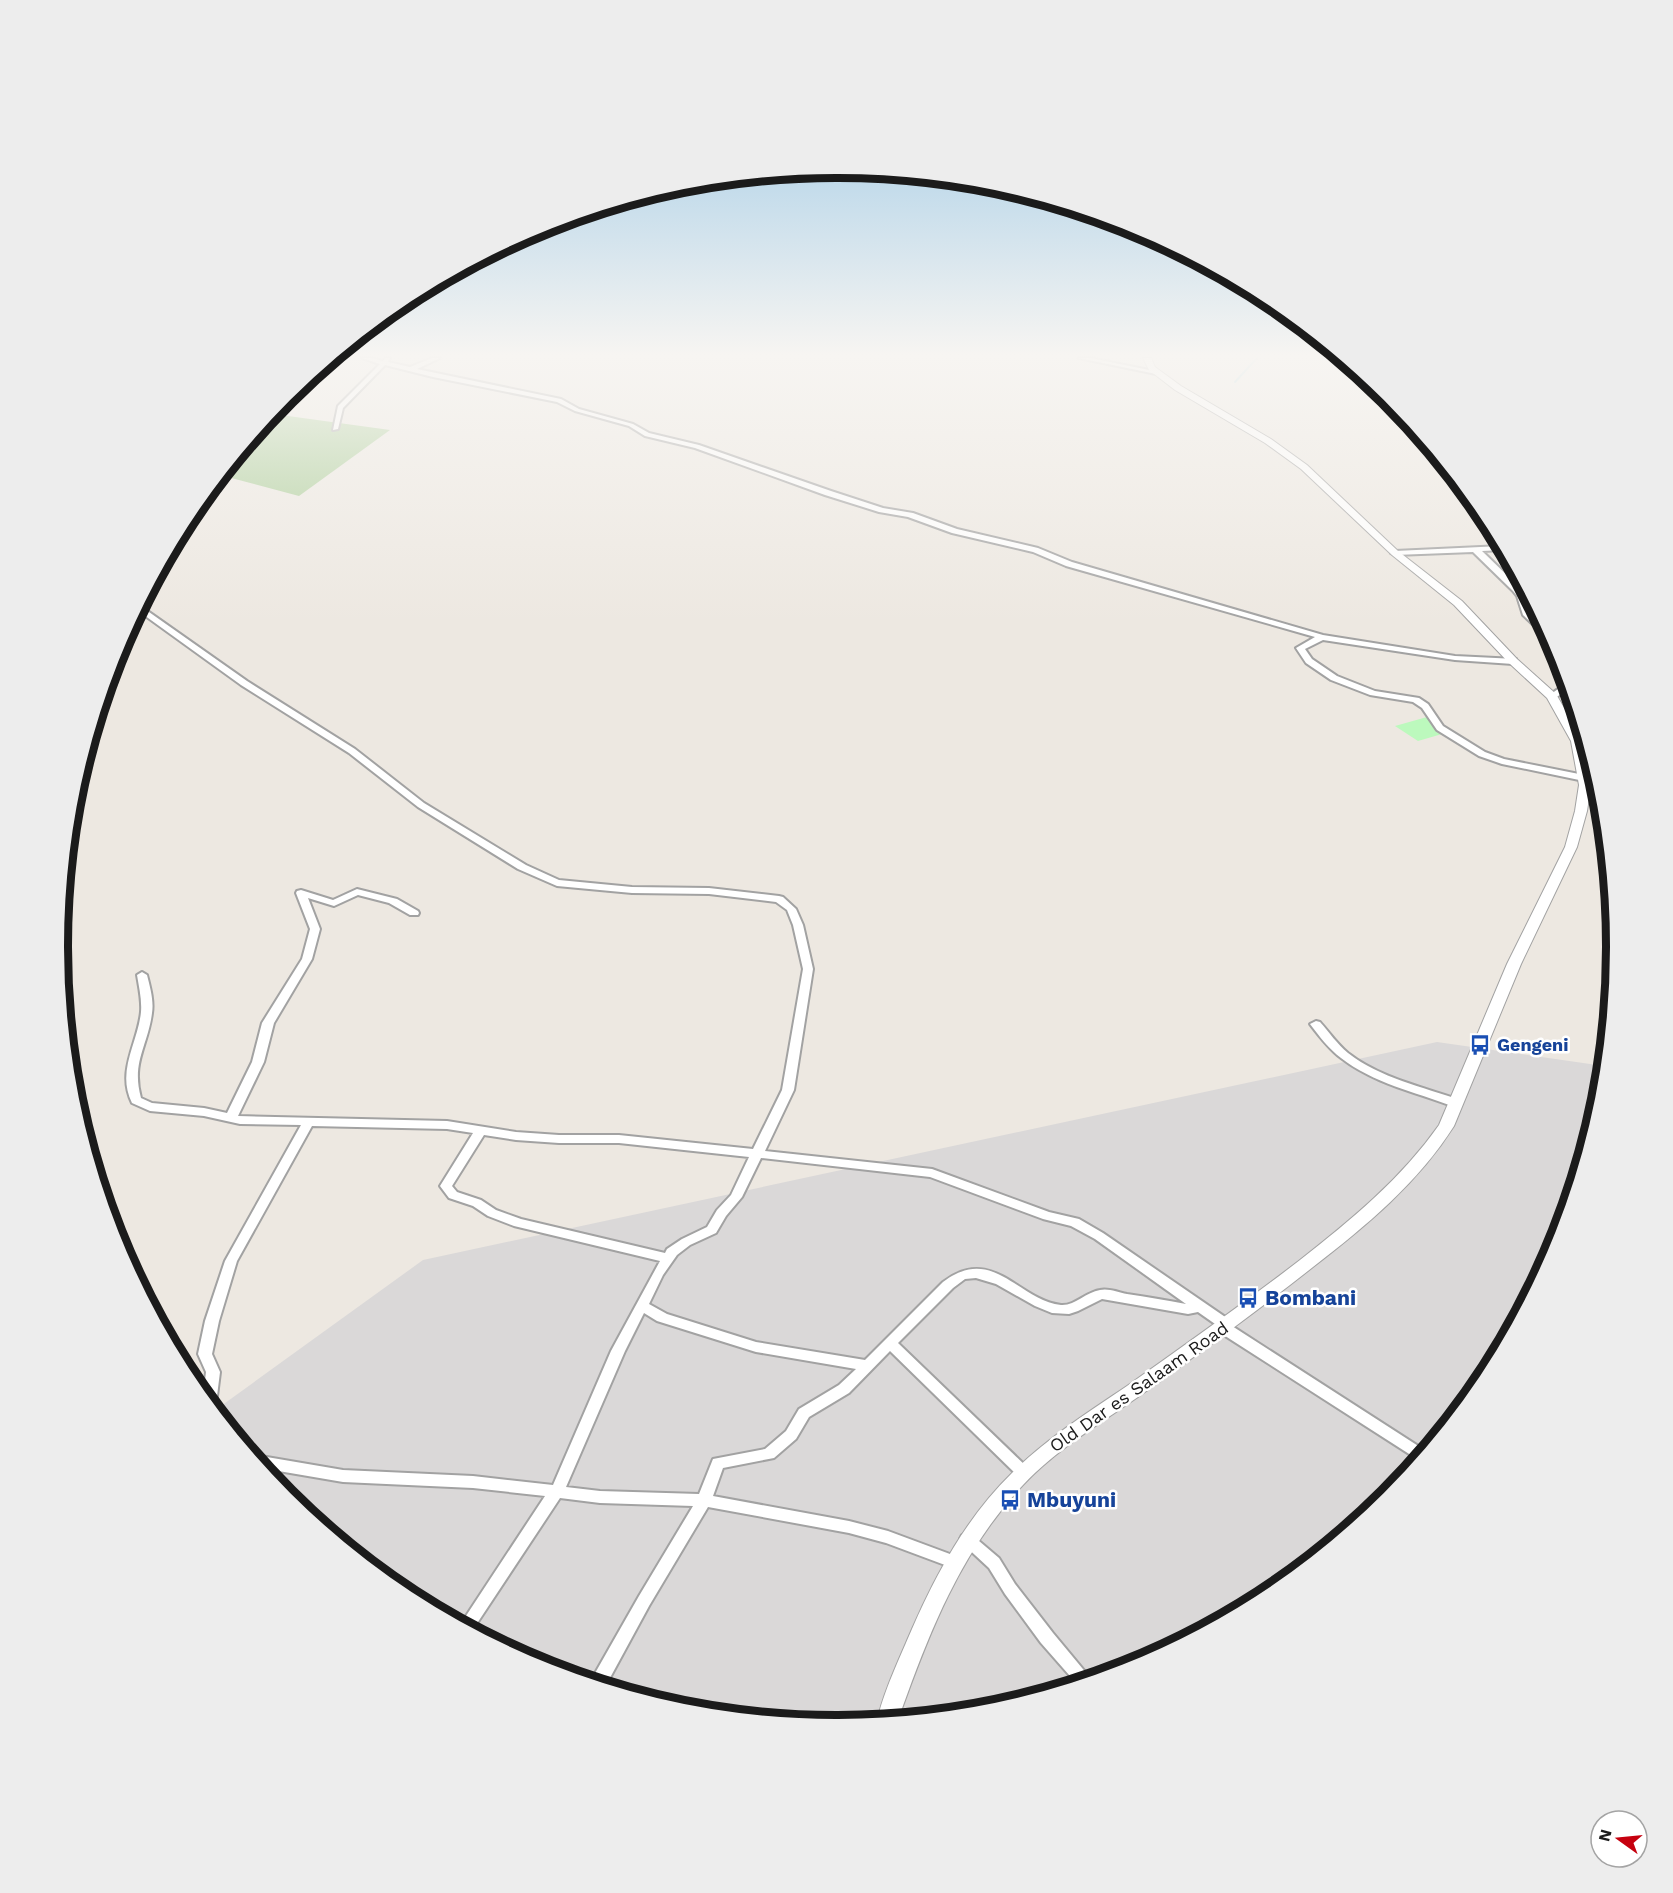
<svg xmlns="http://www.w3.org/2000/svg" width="1673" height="1893" viewBox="0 0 1673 1893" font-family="'Work Sans',sans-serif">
<rect width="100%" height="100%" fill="#ede8e1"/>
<polygon fill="#dad8d8" points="1437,1042 1604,1066 1601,1099 1557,1245 1484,1380 1387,1498 1269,1595 1134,1667 988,1711 836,1726 684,1711 538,1667 403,1594 285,1497 214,1411 423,1260"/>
<polygon fill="#a9cc95" points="288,416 390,430 299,496 220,475 267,418"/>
<polygon fill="#bcf9bd" points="1427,717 1442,734 1418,741 1395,726"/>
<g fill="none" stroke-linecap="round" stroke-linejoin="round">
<polyline stroke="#a1d2db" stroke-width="2" points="1235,382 1257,358"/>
<g stroke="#a2a2a2" stroke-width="4">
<g id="minor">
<polygon points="362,358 371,358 383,361 386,358 390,358 388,362 410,367 432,358 440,358 417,369 561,399 579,409 633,424 649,433 699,445 831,491 883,508 913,513 957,529 1038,548 1072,562 1323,635 1455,656 1516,659 1516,663 1513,664 1455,660 1323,640 1305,649 1312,659 1337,676 1375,691 1419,698 1428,704 1443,726 1485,752 1504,759 1584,775 1589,778 1584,781 1502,764 1479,756 1437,730 1422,708 1413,702 1370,695 1331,680 1306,663 1296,648 1315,637 1066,566 1033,552 952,533 908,517 879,512 825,495 695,448 645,436 629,426 575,411 557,402 433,377 385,365 343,408 338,429 333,430 338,406 380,364"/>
<polygon points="1079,358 1090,358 1159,372 1156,374"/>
<polygon points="1502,546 1504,550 1482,551 1519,587 1525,596 1531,614 1546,629 1557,649 1561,668 1569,689 1555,698 1549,698 1548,696 1561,687 1561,683 1553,668 1551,652 1541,632 1523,615 1517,596 1513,591 1473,552 1395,555 1391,553 1395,551"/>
<path d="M139,605L247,681L355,749L424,803L526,865L559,880L632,887L709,888L779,896L783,897L796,909L803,925L813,969L794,1090L765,1151L932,1169L1049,1212L1079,1219L1103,1233L1231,1321L1232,1326L1426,1451L1419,1460L1417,1459L1219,1332L1218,1326L1198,1312L1188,1314L1102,1299L1078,1311L1069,1314L1052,1313L1035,1306L996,1284L976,1278L965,1279L953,1288L898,1343L1028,1468L1030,1472L1028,1476L1023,1478L1018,1476L890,1351L849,1393L809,1417L796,1439L774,1458L723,1468L713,1496L849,1521L888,1531L958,1557L961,1562L958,1567L953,1568L886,1543L849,1533L708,1507L649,1606L605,1687L590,1682L639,1596L693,1506L600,1503L560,1498L472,1631L460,1625L545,1496L473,1488L343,1482L261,1468L251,1456L255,1455L343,1470L473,1476L553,1485L611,1351L660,1261L514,1226L488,1216L473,1206L449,1198L440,1186L473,1133L447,1129L312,1126L237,1261L219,1321L212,1354L220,1372L216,1404L212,1408L203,1397L206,1372L198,1354L205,1321L225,1261L301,1125L240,1124L204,1116L150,1111L132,1103C116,1071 138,1043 141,1012C142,1000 139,987 137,975L142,972L147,975C150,987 154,1001 152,1013C148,1046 131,1062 141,1098L152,1103L204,1108L227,1113L252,1062L262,1023L302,959L310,929L296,893L297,891L301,890L333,900L357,889L397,899L418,911L419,913L418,915H410L389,903L358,895L334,906L308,898L320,929L312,959L274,1023L264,1062L238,1116L447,1121L516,1132L559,1135H619L753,1149L782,1090L803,969L793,925L787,910L776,902L709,894L632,893L557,886L518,869L418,807L349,753L241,685L137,610ZM484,1135L516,1140L559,1143H619L749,1157L731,1195L717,1210L707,1227L682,1239L667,1249L665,1253L521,1219L496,1210L481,1200L457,1192L452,1186ZM761,1158L930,1177L1043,1219L1071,1226L1095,1239L1186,1304C1166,1300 1147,1297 1127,1294C1118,1292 1108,1288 1100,1290C1086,1292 1075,1306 1061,1305C1018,1300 993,1244 943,1282L865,1360L756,1342L667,1314L649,1304L663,1275L677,1255L690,1245L716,1233L726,1216L742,1197ZM644,1313L657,1321L756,1352L856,1369L839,1385L799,1409L786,1431L765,1449L713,1459L699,1494L600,1491L566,1487L625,1351Z"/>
<polygon points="1597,781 1599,787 1585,788 1580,785 1585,782"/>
<path d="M1316,1021L1320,1022C1329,1032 1337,1044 1348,1053C1380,1078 1423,1087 1460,1100L1462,1103L1460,1106H1452C1415,1092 1373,1083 1341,1058C1329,1049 1319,1036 1310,1024Z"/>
<polygon points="967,1533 972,1535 999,1558 1015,1584 1053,1633 1092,1680 1077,1684 1041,1643 1005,1594 989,1568 962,1543 960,1539 962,1535"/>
</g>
</g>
<g stroke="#a2a2a2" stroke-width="2">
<path id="tertiary" d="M1143,358H1151L1155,367L1181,386L1271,439L1307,465L1398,551L1462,601L1517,659L1556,694L1583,741L1591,785L1587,811L1577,847L1521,964L1454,1126C1418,1183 1366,1226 1313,1267C1256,1312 1197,1355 1138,1397C1099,1424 1056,1450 1023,1485C960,1552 928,1635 898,1720L877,1722C882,1695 901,1655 912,1629C937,1572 967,1517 1012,1473C1046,1439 1087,1413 1127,1386C1185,1345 1243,1304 1300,1260C1351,1220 1401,1179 1439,1125L1507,964L1565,847L1575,811L1579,785L1571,741L1547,698L1509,663L1454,605L1392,555L1301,469L1265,443L1175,390L1149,370Z"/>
</g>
<use href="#minor" fill="#fff" fill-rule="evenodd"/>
<use href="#tertiary" fill="#fff" fill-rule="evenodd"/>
</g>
<linearGradient id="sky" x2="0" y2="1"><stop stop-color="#8bc0e3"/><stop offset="0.57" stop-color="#f7f5f2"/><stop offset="1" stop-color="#f7f5f2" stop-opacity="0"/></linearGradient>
<rect width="1673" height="623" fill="url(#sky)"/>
<defs>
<g id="bus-bare" transform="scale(1.62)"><path d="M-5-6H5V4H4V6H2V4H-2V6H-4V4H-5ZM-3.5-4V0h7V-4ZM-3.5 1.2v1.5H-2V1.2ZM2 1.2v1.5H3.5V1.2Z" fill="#1a4fb4" stroke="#fff" stroke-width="2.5" paint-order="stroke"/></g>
</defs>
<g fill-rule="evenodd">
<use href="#bus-bare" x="1480" y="1045"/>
<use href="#bus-bare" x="1248" y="1298"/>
<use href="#bus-bare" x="1010" y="1500"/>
</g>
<g text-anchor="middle" stroke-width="5" stroke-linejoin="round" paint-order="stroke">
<g font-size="18" font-weight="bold" fill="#164399" stroke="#fff" text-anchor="start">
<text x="1497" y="1051">Gengeni</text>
</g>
<g font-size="18" fill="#1b1b1b" stroke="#fff">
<text transform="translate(1139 1387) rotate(-35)" y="6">Old Dar es Salaam Road</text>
</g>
<g font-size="21" font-weight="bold" fill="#164399" stroke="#fff" text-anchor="start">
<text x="1265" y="1305">Bombani</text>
<text x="1027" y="1507">Mbuyuni</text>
</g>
</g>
<path d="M0 0H1673V1893H0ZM836 178H838A768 768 0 0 1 1606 946V947A768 768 0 0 1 838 1715H836A768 768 0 0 1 68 947V946A768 768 0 0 1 836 178Z" fill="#ededed" fill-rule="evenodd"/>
<path fill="none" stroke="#1b1b1b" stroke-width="8" d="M836 178H838A768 768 0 0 1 1606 946V947A768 768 0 0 1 838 1715H836A768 768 0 0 1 68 947V946A768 768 0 0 1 836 178Z"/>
<g transform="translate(1619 1839) rotate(285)"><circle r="28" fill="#ffffff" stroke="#a4a4a4" stroke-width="1.5"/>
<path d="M0-4.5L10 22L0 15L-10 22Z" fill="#c6010f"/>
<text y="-9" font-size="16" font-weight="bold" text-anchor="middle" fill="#1b1b1b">N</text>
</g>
</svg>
